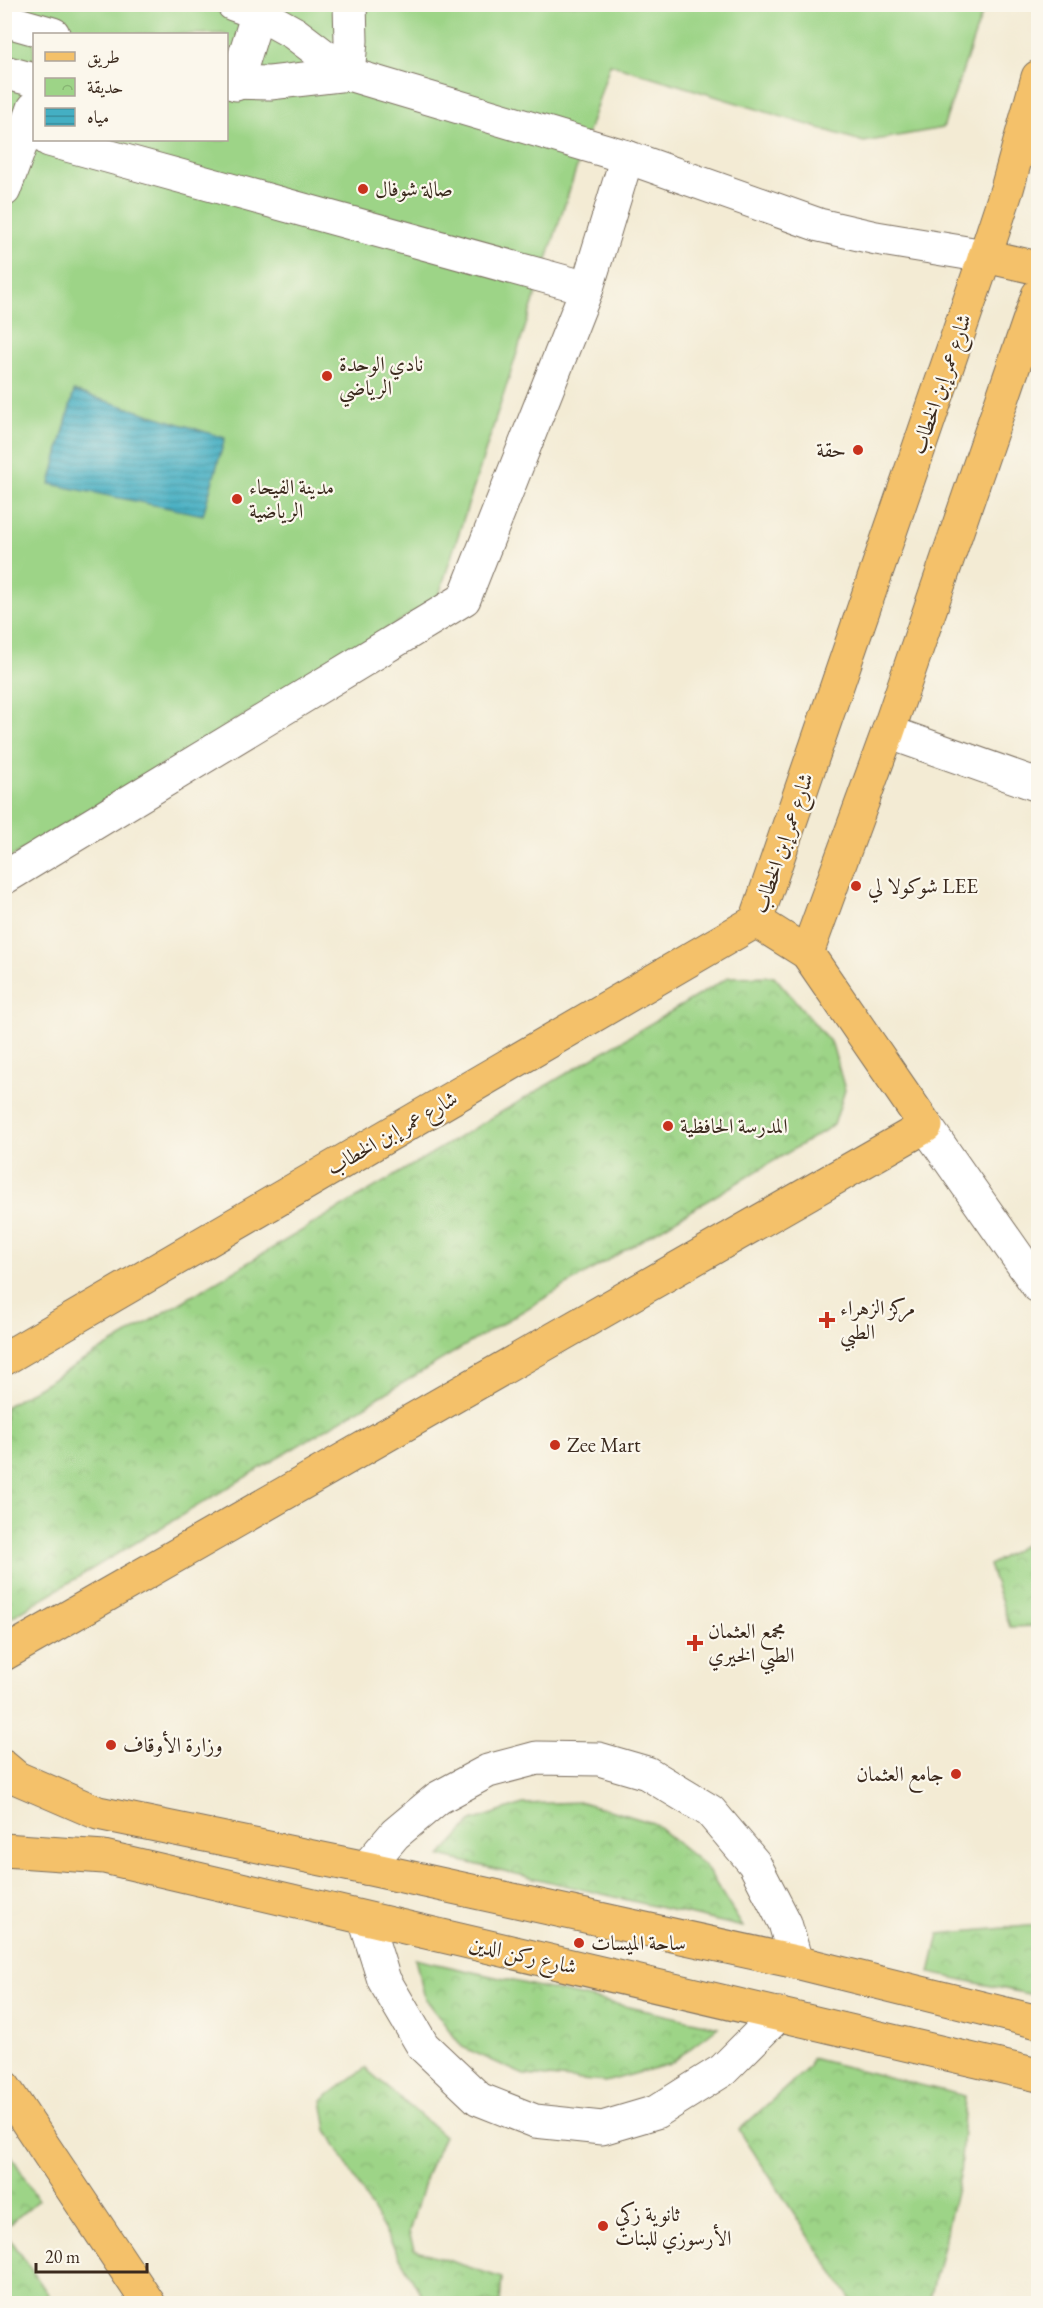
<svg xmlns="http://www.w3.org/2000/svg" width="1043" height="2308" viewBox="0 0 1043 2308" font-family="'EB Garamond',Amiri,serif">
<defs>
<pattern id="park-crowns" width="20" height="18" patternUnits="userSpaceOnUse" patternTransform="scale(1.5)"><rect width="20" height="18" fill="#9dd487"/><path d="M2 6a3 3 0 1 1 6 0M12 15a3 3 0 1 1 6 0" fill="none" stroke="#88b674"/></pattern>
<pattern id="water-rules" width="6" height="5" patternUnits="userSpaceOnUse" patternTransform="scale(1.5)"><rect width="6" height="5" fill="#44afc3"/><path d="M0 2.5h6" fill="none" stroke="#3a8f9e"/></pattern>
</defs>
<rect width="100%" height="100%" fill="#fbf7ec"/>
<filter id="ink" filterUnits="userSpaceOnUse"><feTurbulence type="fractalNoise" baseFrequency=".0167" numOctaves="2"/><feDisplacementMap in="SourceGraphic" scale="12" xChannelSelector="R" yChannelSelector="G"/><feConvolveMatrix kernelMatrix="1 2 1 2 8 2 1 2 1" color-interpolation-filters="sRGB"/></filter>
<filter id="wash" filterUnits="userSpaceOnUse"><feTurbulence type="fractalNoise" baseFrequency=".008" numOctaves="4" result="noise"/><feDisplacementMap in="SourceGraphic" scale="24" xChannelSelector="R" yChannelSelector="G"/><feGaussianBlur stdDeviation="1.35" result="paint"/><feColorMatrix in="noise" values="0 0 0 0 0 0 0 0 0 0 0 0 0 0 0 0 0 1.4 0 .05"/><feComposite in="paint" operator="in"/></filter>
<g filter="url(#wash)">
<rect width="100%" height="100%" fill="#f3ebd4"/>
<g fill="url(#park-crowns)" stroke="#6c7f52" stroke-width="1.5">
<polygon points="774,976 832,1044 845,1090 834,1125 5,1621 5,1407 729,977"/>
<polygon points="1038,1537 1038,1626 1010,1627 989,1565"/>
<polygon points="582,1802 653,1823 705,1866 743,1927 440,1856 472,1821 523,1804"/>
<polygon points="1038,1925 1038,1996 930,1973 939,1934"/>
<polygon points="415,1959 718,2027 670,2064 605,2082 524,2075 462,2047 425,1998"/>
<polygon points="811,2058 965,2096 960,2176 929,2303 853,2303 739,2130 809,2067"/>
<polygon points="365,2068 444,2136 427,2173 409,2232 414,2249 502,2278 500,2303 426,2303 327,2130 322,2100"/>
<polygon points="5,2145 38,2200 5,2228 4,2228"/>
<polygon points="5,2231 54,2303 5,2303"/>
</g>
<path fill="#9dd487" stroke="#6c7f52" stroke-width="1.5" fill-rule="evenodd" d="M5,5H985L943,128L864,142L610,64L438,598L5,861ZM34,34H226V140H34Z"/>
<polygon fill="url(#water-rules)" stroke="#406c70" stroke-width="1.5" points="74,391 225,438 203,515 50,484"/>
</g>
<g filter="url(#ink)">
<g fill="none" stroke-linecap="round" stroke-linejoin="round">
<g stroke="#7b6e5e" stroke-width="35">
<g id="minor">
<polyline points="233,4 258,13 294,33 348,74 627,157 819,225 876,238 985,256"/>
<polyline points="4,20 53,34"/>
<polyline points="4,72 34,80"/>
<polyline points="348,74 351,41 350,4"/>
<polyline points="226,82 270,83 348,74"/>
<polyline points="236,84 258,13"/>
<polyline points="34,108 25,133 34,135"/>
<polyline points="49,140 587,288"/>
<polyline points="4,190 25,133"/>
<polyline points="888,732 1038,785"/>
<polyline points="4,878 464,599 587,288 627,157"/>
<polyline points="926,1126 1038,1286"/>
<polyline points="366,1868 395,1834 438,1798 488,1771 537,1758 599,1759 647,1773 710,1811 754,1863 785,1923 796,1962"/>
<polyline points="365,1919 384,1980 423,2046 479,2099 535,2121 602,2128 656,2112 723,2070 779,2014"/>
</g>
</g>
<g stroke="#7b6e5e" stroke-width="35">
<g id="major">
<polyline points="985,256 1038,268"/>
<polyline points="807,953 888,732 1038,295"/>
<polyline points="4,1359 756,921 981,268 1007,189 1038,77"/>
<polyline points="4,1654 926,1126 807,953 756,921"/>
<polyline points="4,1767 17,1778 98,1813 366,1868 796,1962 1038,2022"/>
<polyline points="4,1850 104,1857 1038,2075"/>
<polyline points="4,2087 149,2304"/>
</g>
</g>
<use href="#minor" stroke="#fff" stroke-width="33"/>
<use href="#major" stroke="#f4c16a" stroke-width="33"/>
</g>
</g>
<g fill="#c8321e" stroke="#fbf7ec" stroke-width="2">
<circle cx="363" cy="189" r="6"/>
<circle cx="327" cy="376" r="6"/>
<circle cx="858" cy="450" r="6"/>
<circle cx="237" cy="499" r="6"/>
<circle cx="856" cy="886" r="6"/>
<circle cx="668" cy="1126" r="6"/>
<path d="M824 1311h6v6h6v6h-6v6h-6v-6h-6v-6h6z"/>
<circle cx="555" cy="1445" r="6"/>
<path d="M692 1634h6v6h6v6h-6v6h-6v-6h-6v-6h6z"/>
<circle cx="111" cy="1745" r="6"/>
<circle cx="956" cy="1774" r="6"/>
<circle cx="579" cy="1943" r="6"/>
<circle cx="603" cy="2226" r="6"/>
</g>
<g text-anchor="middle" stroke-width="4.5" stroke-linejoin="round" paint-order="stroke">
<g font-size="21" fill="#3b2a1e" stroke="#fbf7ec" text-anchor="start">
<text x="375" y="196">صالة شوفال</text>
<text x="339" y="371">نادي الوحدة<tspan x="339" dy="24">الرياضي</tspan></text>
<text x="846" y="457" text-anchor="end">حقة</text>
<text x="249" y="494">مدينة الفيحاء<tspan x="249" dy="24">الرياضية</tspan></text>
<text x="868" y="893">شوكولا لي LEE</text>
<text x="680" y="1133">المدرسة الحافظية</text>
<text x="840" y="1315">مركز الزهراء<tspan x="840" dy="24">الطبي</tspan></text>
<text x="567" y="1452">Zee Mart</text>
<text x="708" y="1638">مجمع العثمان<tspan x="708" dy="24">الطبي الخيري</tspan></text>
<text x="123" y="1752">وزارة الأوقاف</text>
<text x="944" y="1781" text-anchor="end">جامع العثمان</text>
<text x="591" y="1950">ساحة الميسات</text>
<text x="615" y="2221">ثانوية زكي<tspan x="615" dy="24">الأرسوزي للبنات</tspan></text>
</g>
<g font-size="21" fill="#3b2a1e" stroke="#fbf7ec">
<text transform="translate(941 384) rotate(-71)" y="7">شارع عمر إبن الخطاب</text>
<text transform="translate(783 843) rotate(-71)" y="7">شارع عمر إبن الخطاب</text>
<text transform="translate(392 1133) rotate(-30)" y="7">شارع عمر إبن الخطاب</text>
<text transform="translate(523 1955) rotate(13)" y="7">شارع ركن الدين</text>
</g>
</g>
<rect width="1043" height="2308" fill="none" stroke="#fbf7ec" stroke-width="24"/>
<rect x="33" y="33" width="195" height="108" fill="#fbf7ec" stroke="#aea59a" stroke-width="1.5"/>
<rect x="45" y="52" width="30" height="9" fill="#f4c16a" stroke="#aea59a" stroke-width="1.5"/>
<text x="87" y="63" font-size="18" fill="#3b2a1e">طريق</text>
<rect x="45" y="78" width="30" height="18" fill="url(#park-crowns)" stroke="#aea59a" stroke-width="1.5"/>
<text x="87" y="93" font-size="18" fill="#3b2a1e">حديقة</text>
<rect x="45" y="108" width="30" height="18" fill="url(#water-rules)" stroke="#aea59a" stroke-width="1.5"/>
<text x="87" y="123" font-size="18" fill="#3b2a1e">مياه</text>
<path d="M36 2263v9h111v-9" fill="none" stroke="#3b2a1e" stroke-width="3"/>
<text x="45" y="2263" font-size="18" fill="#3b2a1e" stroke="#fbf7ec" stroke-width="4.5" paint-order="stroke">20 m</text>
</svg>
